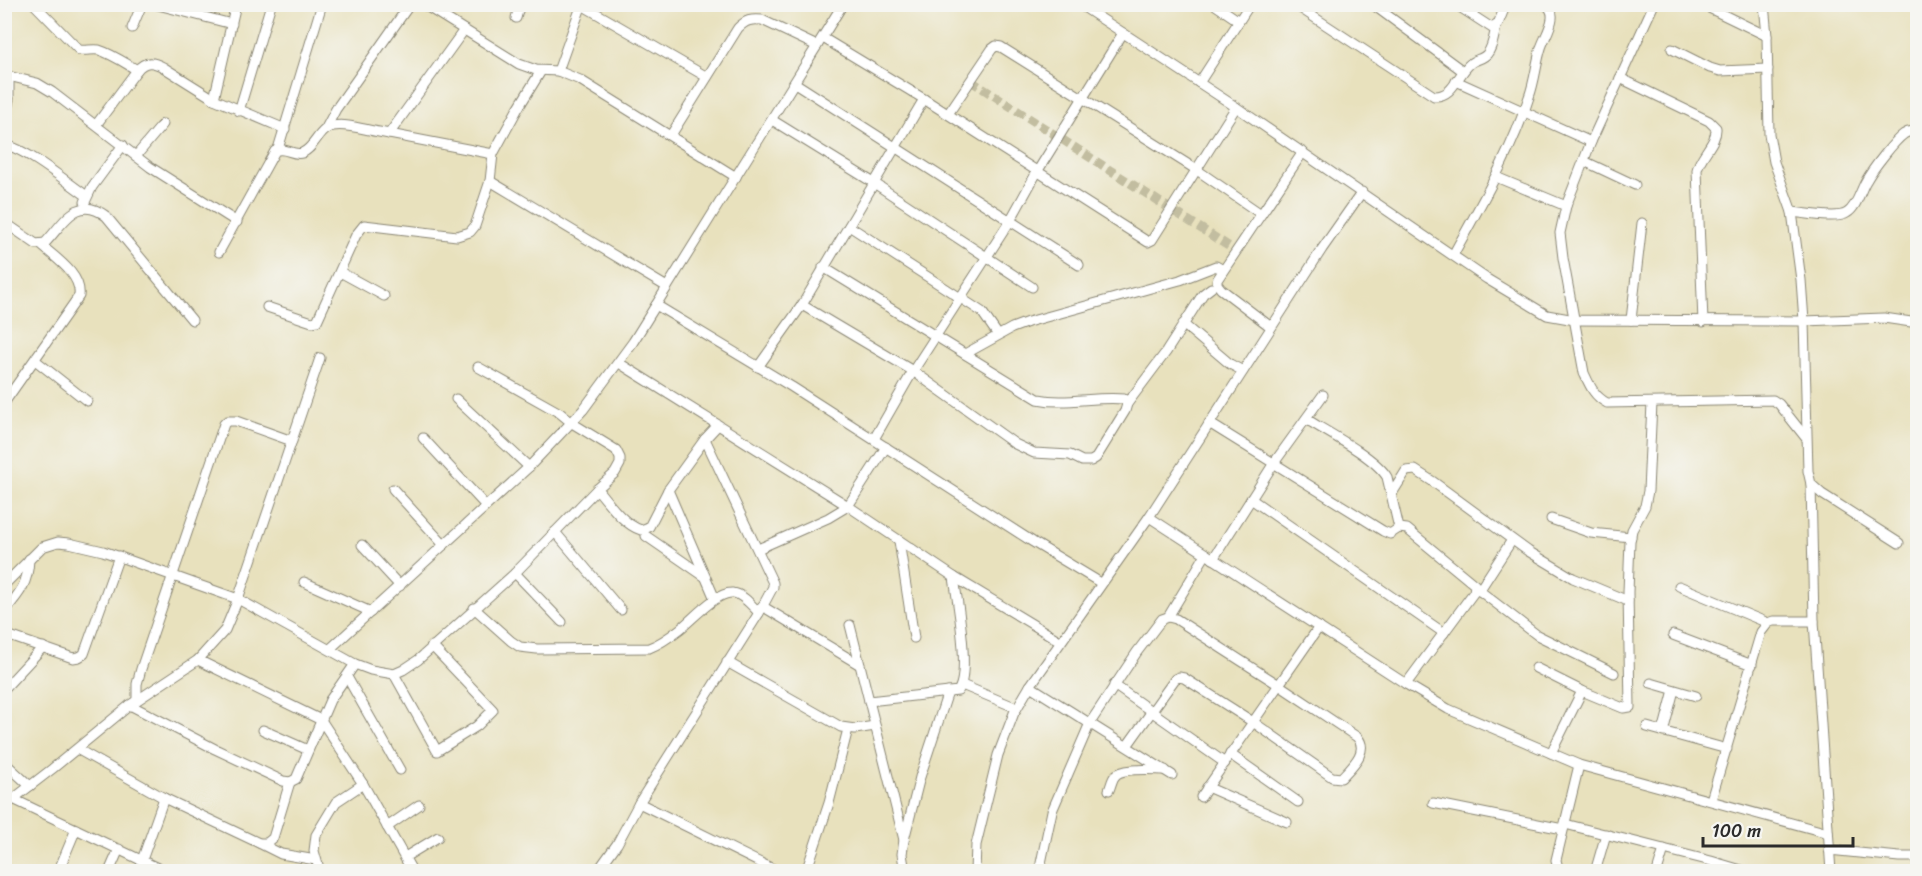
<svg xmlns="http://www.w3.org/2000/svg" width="1922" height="876" viewBox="0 0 1922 876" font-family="Sriracha,sans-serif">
<rect width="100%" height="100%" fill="#f6f6f2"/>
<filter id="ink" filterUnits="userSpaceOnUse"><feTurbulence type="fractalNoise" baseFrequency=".0167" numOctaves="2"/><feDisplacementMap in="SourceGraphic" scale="12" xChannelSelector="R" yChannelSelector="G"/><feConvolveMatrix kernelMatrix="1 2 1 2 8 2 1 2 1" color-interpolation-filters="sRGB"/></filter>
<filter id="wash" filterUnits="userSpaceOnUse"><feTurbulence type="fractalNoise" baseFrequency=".008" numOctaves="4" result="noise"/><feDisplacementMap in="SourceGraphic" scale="24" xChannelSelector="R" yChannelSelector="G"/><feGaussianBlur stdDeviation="1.35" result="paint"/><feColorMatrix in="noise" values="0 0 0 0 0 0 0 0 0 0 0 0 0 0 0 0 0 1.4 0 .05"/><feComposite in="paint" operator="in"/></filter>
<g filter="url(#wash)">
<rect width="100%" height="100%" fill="#e8e1bd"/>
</g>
<g filter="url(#ink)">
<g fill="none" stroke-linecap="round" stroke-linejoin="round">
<polyline stroke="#c2bda0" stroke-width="9" stroke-dasharray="9 4.5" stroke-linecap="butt" points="971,81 1236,251"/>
<g stroke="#8a8674" stroke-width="11">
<g id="minor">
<path d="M34,4L79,50C86,51 92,49 99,50C112,54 125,63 137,70"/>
<polyline points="154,4 232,24"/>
<polyline points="423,4 519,64 536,70 558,71 580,80 736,177"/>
<polyline points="1079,4 1236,107 1487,279 1547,315 1575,320 1804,321 1884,318 1918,323"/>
<polyline points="1214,4 1239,21"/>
<path d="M1294,4L1434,96C1454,97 1457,74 1471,63C1476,59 1483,59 1487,54C1493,47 1494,35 1496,27"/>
<polyline points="1372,4 1463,71"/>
<polyline points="1455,4 1492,28 1498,24 1506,4"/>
<path d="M1654,4L1591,142L1566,206L1560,233L1563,258L1584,373C1590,386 1594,396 1607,403L1773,400L1779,404L1806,438"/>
<polyline points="1701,4 1767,36"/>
<polyline points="1764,4 1767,36 1769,134 1774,162 1792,212 1801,280 1804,321 1808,471 1811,484 1822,494 1899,543"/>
<polyline points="582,5 707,77"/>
<polyline points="516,18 520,4"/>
<polyline points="132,28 142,4"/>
<polyline points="823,38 924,99 1148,242 1152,240 1236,107"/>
<polyline points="1672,49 1710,68 1720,71 1768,69"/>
<polyline points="558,71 582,4"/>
<polyline points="4,75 37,83 52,92 150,167 237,222"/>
<path d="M1620,78L1709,121L1716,128C1717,143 1700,155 1697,170L1703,322"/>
<polyline points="1456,81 1591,142"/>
<polyline points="795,83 1079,265"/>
<polyline points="1199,83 1250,4"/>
<polyline points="214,99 236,4"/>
<polyline points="239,111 271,4"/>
<polyline points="948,114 992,49 996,46 1001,47 1197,170 1261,214"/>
<polyline points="772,120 874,183 1032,287"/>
<polyline points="4,125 9,99 9,76"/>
<path d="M96,125L137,70C145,61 152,61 163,67L214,99L285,129"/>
<polyline points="326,128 336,109 410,4"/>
<polyline points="389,134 464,30"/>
<path d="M671,135L738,28C746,20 751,19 762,20L817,46"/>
<path d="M4,144C31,152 64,180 87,196"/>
<polyline points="278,149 322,4"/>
<polyline points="136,156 163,124"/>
<polyline points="1584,161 1635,185"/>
<polyline points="1496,177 1566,206"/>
<polyline points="490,181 667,287"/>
<polyline points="85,202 92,187 123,145"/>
<path d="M1792,212C1805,213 1837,220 1847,213C1857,207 1860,191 1866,181C1872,170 1894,141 1904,134C1909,131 1912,131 1918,132"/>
<path d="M4,222L36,244L45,243C64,223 77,194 106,216L192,320"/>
<polyline points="849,226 976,308 982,312 998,335"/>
<path d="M219,252L275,151C285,146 292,156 302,153C315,148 318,129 333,126C347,123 365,130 379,132C417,139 455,147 493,154"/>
<path d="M1453,255C1481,204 1511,153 1529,97C1535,81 1536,64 1541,48C1545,35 1562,12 1544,4"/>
<polyline points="340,272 384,296"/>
<polyline points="656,305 792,387 1033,542 1101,583"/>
<path d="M802,305L913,371L1015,444L1034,453L1070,455L1082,461H1091L1096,458L1125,411L1127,404L1124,399C1095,396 1066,405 1038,399L823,267"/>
<polyline points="267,307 312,322 317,321 356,235 364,225 457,236 470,232 475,226 490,181 493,154 517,110 541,71"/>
<polyline points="1631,320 1642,223"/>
<polyline points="1183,324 1230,364 1243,371"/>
<polyline points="1271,327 1221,289 1217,284 1217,280 1303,152"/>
<polyline points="965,354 1012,328 1028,322 1180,280 1216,266 1223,270"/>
<polyline points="35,360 87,401"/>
<polyline points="619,363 848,506 954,577 1060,641"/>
<polyline points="758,367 802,305 924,99"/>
<polyline points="456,399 529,467"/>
<path d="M4,403L79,296C82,274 54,257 40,244"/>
<polyline points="1127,404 1166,352 1203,294 1211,288"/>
<path d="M1306,419C1327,432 1375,457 1387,477L1399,528"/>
<polyline points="1209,423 1383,531 1390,534 1399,528 1407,529 1475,585 1474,592 1406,684"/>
<polyline points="423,438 486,506"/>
<polyline points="874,439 913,371 1010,221 1037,172 1123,33"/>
<polyline points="1811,484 1814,621 1831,872"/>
<polyline points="393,489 444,545"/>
<path d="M597,489C609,503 623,524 641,530L649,527L668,490L705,439L718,425"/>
<polyline points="668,490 715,599"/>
<polyline points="1391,495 1406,471 1415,470 1432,481 1528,551 1573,578 1628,601"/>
<polyline points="1251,499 1444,633"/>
<polyline points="1149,517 1406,684 1448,709 1579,765 1828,833"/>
<polyline points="1551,519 1591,533 1631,537"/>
<polyline points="555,532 621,610"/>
<polyline points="646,536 704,576"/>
<polyline points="899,541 914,638"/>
<polyline points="362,545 400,586"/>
<polyline points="758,549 828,518 848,506 886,447"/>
<polyline points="1213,559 1274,463 1323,395"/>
<polyline points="515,573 562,622"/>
<polyline points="304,582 371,612"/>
<polyline points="4,585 42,547 58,542 69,543 103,551 238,599 355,664 371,670 394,674 403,670 418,660 515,573 597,489 615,473 620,464 620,458 616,450 572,423 560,413 478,367"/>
<polyline points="1679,586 1768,623"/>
<polyline points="1476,588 1537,635 1614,673"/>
<polyline points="1479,591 1512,540"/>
<polyline points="762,606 860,665"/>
<path d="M474,608L511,641L520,647L537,649L649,648C660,644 671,636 680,629C693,619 717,591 733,593C743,594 752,606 759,613"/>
<path d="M4,612C20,593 28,584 29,559"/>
<polyline points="1168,617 1206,554"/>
<polyline points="850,625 904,840"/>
<polyline points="4,634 73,658 79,657 84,654 119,556"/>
<polyline points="1673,635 1752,665"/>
<polyline points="330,649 529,467 583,410 633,342 843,4"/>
<polyline points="198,660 321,720 363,784 411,869"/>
<polyline points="727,662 841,727 855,729 875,726"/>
<polyline points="1536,668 1582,691 1623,708 1630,707 1628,592 1630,541 1632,530 1645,506 1648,491 1652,403"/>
<polyline points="394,674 437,751 477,726 493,710 432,646"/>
<polyline points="347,677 400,770"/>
<polyline points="1651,683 1696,696"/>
<polyline points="962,685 1017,708"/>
<polyline points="1114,685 1225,763"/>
<polyline points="1030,686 1172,775"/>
<polyline points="4,689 43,647"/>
<polyline points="137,700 137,684 141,669 224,424 227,421 236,421 292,441"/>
<path d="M869,701L958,691C971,673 957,601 954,577"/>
<polyline points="130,705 215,749 283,781 290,782 296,779 330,700 355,664"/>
<polyline points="1647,727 1727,749"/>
<polyline points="263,730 308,750"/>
<polyline points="1663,732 1674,690"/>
<polyline points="77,749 164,798 259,843 267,843 273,838 290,782"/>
<polyline points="1551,753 1582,691"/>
<polyline points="1230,754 1298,802"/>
<polyline points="4,762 30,786"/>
<polyline points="1207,787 1287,822"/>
<path d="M1109,790C1111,786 1112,779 1115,776C1122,767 1153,770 1165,770"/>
<polyline points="1201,797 1319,627"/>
<polyline points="13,799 166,872"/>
<polyline points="1711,800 1761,632 1768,623 1773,621 1814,621"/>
<polyline points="639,803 779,872"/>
<polyline points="1433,803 1563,829"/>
<polyline points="4,806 52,769 130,705 198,660 225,630 238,599 320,358"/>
<polyline points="1565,824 1711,861 1748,872"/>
<polyline points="387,827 419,805"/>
<polyline points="259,843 281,854 316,860"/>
<polyline points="1829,850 1899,857 1918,857"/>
<polyline points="405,857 438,837"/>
<polyline points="142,860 164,798"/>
<path d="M1041,863L1052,811L1090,723L1137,652L1162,619L1168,617L1176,619L1279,685L1357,737C1370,751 1351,767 1341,778L1332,777L1253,722L1184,678L1179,677L1175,679L1127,746"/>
<polyline points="4,869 10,872"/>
<polyline points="58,872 76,829"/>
<polyline points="109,872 119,849"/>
<polyline points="320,872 314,851 316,835 336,802 363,784"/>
<polyline points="597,872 617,844 639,803 759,613 773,587 773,583 705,439"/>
<polyline points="806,872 829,803 848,729"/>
<polyline points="905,872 902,854 904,840 920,777 948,692"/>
<polyline points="975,872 976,845 998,755 1014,713 1030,686 1149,517 1322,249 1362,192"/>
<polyline points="1559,872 1556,860 1579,765"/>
<polyline points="1595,872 1606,834"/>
<polyline points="1657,872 1664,849"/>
</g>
</g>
<use href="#minor" stroke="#fff" stroke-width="9"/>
</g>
</g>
<rect width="1922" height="876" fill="none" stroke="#f6f6f2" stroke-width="24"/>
<path d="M1703 837v9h150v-9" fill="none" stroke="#2b2b2b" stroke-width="3"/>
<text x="1712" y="837" font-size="18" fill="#2b2b2b" stroke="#f6f6f2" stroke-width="4.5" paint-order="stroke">100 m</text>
</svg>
